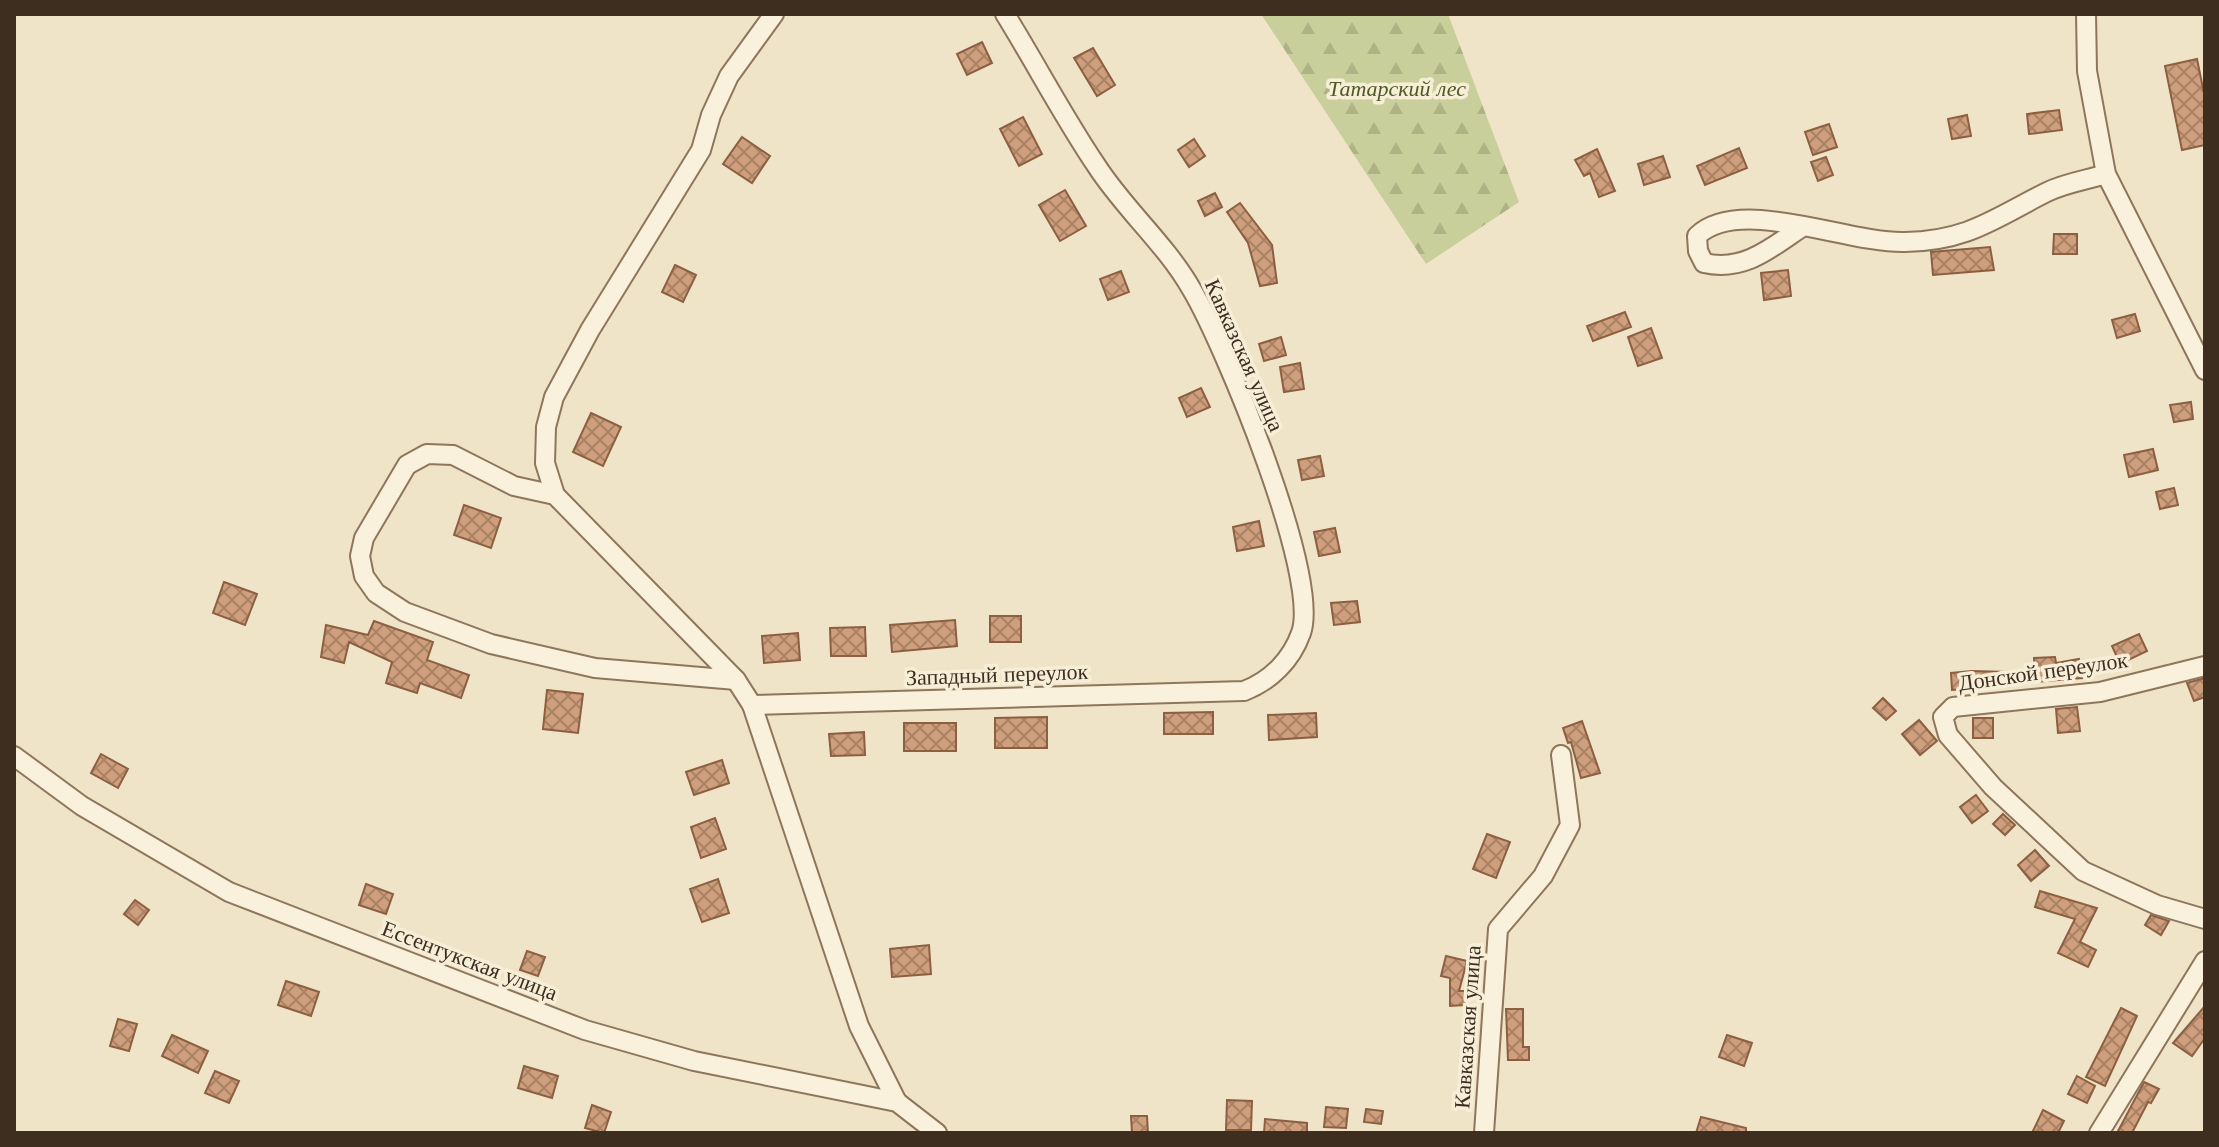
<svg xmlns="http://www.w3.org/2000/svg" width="2219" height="1147" viewBox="0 0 2219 1147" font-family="'Libre Baskerville',serif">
<defs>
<pattern id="forest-firs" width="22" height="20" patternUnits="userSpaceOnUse" patternTransform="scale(2)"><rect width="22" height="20" fill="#c9cf9b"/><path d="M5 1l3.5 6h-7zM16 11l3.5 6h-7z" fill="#aeb285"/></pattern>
<pattern id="building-cross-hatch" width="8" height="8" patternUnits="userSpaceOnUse" patternTransform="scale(2)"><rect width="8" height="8" fill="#cf9f7d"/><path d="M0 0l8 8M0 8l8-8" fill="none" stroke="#a98266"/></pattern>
</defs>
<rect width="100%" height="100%" fill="#f0e4c8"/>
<polygon fill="url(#forest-firs)" points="1261,14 1448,14 1519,202 1426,264"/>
<g fill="url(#building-cross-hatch)" stroke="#8d5f41" stroke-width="2">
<polygon points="982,42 992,63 967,75 957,54"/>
<polygon points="1093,48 1115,85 1097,96 1074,58"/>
<polygon points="2197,59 2205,98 2205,145 2182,150 2165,66"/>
<polygon points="2059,110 2062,130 2029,134 2027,114"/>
<polygon points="1967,115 1971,136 1952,139 1948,119"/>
<polygon points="1023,117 1042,154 1019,166 1000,129"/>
<polygon points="1829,124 1837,147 1813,155 1805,132"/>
<polygon points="742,137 770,156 752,183 723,164"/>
<polygon points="1194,139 1205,156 1189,167 1178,150"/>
<polygon points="1739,148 1747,168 1705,185 1697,166"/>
<polygon points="1597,149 1615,191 1599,197 1590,173 1584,176 1575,160"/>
<polygon points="1663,156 1670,177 1644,185 1638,164"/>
<polygon points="1826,157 1833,175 1818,181 1811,162"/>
<polygon points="1065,190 1086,226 1060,241 1039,205"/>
<polygon points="1215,193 1222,207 1205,216 1198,201"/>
<polygon points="1240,203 1272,245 1277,283 1260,286 1248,243 1227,212"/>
<polygon points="2054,234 2077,234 2077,254 2053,254"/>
<polygon points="1990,247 1994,270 1933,275 1931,252"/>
<polygon points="675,265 696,275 683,302 662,292"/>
<polygon points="1788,270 1791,296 1764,300 1761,273"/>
<polygon points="1121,271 1129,292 1108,300 1100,279"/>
<polygon points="1625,312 1631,327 1593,341 1587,326"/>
<polygon points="2135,314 2140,331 2117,338 2112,320"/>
<polygon points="1651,328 1662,358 1638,366 1628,337"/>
<polygon points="1281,337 1286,355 1264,361 1259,344"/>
<polygon points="1300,363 1304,389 1284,392 1280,367"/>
<polygon points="1201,388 1210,407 1187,417 1179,398"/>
<polygon points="2191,402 2193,419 2174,422 2170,405"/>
<polygon points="591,413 621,427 603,466 573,452"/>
<polygon points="2153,449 2158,470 2129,477 2124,455"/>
<polygon points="1320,456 1324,476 1302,480 1298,460"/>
<polygon points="2174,488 2178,505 2160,509 2156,492"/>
<polygon points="464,505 501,518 491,548 454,535"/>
<polygon points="1259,521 1264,546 1237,551 1233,527"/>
<polygon points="1335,528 1340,552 1319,556 1314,532"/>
<polygon points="224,582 257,594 245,625 213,613"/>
<polygon points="1357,601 1360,622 1334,625 1331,603"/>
<rect x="990" y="616" width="31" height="26"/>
<polygon points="955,620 957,646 892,652 890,625"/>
<polygon points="374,621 433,642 427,660 469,675 461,698 420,683 417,693 386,683 392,662 349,642 344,663 321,657 326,625 368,635"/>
<polygon points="865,627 866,656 831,656 830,628"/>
<polygon points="798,633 800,660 764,663 762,636"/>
<polygon points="2139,634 2147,651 2120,664 2112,646"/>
<polygon points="2055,657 2056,663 2079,659 2082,678 2035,682 2034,658"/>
<polygon points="1972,671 2009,672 2010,686 1952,690 1951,673"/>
<polygon points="2205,678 2205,697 2194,701 2187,683"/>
<polygon points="547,690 583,694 578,733 543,729"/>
<polygon points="1883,698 1896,711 1886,720 1873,708"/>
<polygon points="2077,707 2080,731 2058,733 2056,709"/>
<polygon points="1213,712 1213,734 1164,734 1164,713"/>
<polygon points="1316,713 1317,737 1269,740 1268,715"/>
<polygon points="1047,717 1047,748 995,748 995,718"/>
<rect x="1973" y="718" width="20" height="20"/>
<polygon points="1919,720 1937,741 1920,755 1902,734"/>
<polygon points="1582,721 1600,773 1581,778 1571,742 1568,743 1563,728"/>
<rect x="904" y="723" width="52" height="28"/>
<polygon points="864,732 865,755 831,756 829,734"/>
<polygon points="101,754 128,769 118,788 91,773"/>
<polygon points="722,760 729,783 694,795 686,772"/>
<polygon points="1976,795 1988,811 1972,823 1960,807"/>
<polygon points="2003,814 2015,825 2005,835 1993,824"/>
<polygon points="715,818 726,849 701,858 691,827"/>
<polygon points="1487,834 1510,842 1496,878 1473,869"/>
<polygon points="2035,850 2049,866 2031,881 2018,865"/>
<polygon points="718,879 729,913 702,922 690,889"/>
<polygon points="366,884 393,894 386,914 359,905"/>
<polygon points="2040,891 2097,908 2080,942 2096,950 2088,967 2058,953 2075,919 2035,907"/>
<polygon points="135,900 149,910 138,925 124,914"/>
<polygon points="2151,915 2169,921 2161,935 2145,925"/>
<polygon points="929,945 931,974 892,977 890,949"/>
<polygon points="527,951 545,957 538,976 520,970"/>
<polygon points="1446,956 1467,961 1459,991 1465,991 1465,1005 1450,1006 1450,978 1441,976"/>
<polygon points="286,981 319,992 311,1016 278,1005"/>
<polygon points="2205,1006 2205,1038 2192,1056 2173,1043"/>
<polygon points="2121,1008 2137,1016 2105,1086 2086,1077"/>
<polygon points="1506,1009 1523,1009 1523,1047 1529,1047 1529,1060 1508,1060"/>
<polygon points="118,1019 137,1024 129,1051 110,1046"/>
<polygon points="172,1035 208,1051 198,1073 162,1056"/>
<polygon points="1727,1035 1752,1043 1744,1066 1719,1057"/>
<polygon points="524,1066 558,1076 552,1098 518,1088"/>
<polygon points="215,1071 239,1081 229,1103 205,1093"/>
<polygon points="2077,1076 2095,1086 2087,1103 2068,1094"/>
<polygon points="2144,1082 2159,1089 2151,1103 2148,1102 2132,1133 2117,1133"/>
<polygon points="1227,1100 1252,1101 1251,1130 1226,1130"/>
<polygon points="592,1105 611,1112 604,1133 585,1128"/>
<polygon points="1326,1107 1348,1109 1346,1128 1324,1127"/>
<polygon points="1366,1109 1383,1111 1381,1124 1364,1122"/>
<polygon points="2043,1110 2064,1121 2058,1133 2032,1133"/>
<polygon points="1131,1116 1147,1116 1148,1133 1132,1133"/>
<polygon points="1701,1117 1746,1128 1746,1133 1696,1133"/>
<polygon points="1265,1119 1307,1123 1307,1133 1264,1133"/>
</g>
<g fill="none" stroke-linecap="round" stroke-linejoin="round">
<g stroke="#8d765c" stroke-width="22">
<g id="minor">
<polyline points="774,14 729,76 711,115 701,150 590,330 554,397 546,427 545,463 555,495 736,680 752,705 859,1026 897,1102"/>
<polyline points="2086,14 2087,71 2106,174 2205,370"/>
<path d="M1802,227C1771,248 1744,272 1704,263L1698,251L1697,236C1739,195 1848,244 1905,242C1968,241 1995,218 2047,192C2065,183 2087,180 2106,174"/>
<polyline points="555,495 514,486 453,455 427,454 407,465 364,538 360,556 364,576 376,593 405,612 491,644 595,668 736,680"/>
<polyline points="2205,666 2100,692 1953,707 1943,717 1948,735 1993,787 2083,871 2157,905 2205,919"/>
<path d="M752,705L1244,691C1270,681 1291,661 1301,633C1321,577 1224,344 1192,290C1166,244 1124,209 1096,165C1063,116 1036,64 1005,14"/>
<polyline points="14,756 82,806 229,892 585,1030 694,1061 897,1102 937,1133"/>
<polyline points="1484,1133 1498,929 1543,876 1570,825 1561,755"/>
<polyline points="2099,1133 2205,961"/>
</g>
</g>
<use href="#minor" stroke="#faf1dc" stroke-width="18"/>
</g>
<g text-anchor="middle" stroke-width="7" stroke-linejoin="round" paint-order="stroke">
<g font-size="22" font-style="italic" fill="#4d5a26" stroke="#f7eed8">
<text x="1397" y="96">Татарский лес</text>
</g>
<g font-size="22" fill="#3d2e20" stroke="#f7eed8">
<text transform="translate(1245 355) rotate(66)" y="8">Кавказская улица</text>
<text transform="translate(2043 671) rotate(-8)" y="8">Донской переулок</text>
<text transform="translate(997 674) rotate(-2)" y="8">Западный переулок</text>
<text transform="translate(470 960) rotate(21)" y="8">Ессентукская улица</text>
<text transform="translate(1467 1027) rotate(-86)" y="8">Кавказская улица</text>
</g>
</g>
<rect width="2219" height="1147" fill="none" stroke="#3d2e20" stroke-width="32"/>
</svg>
